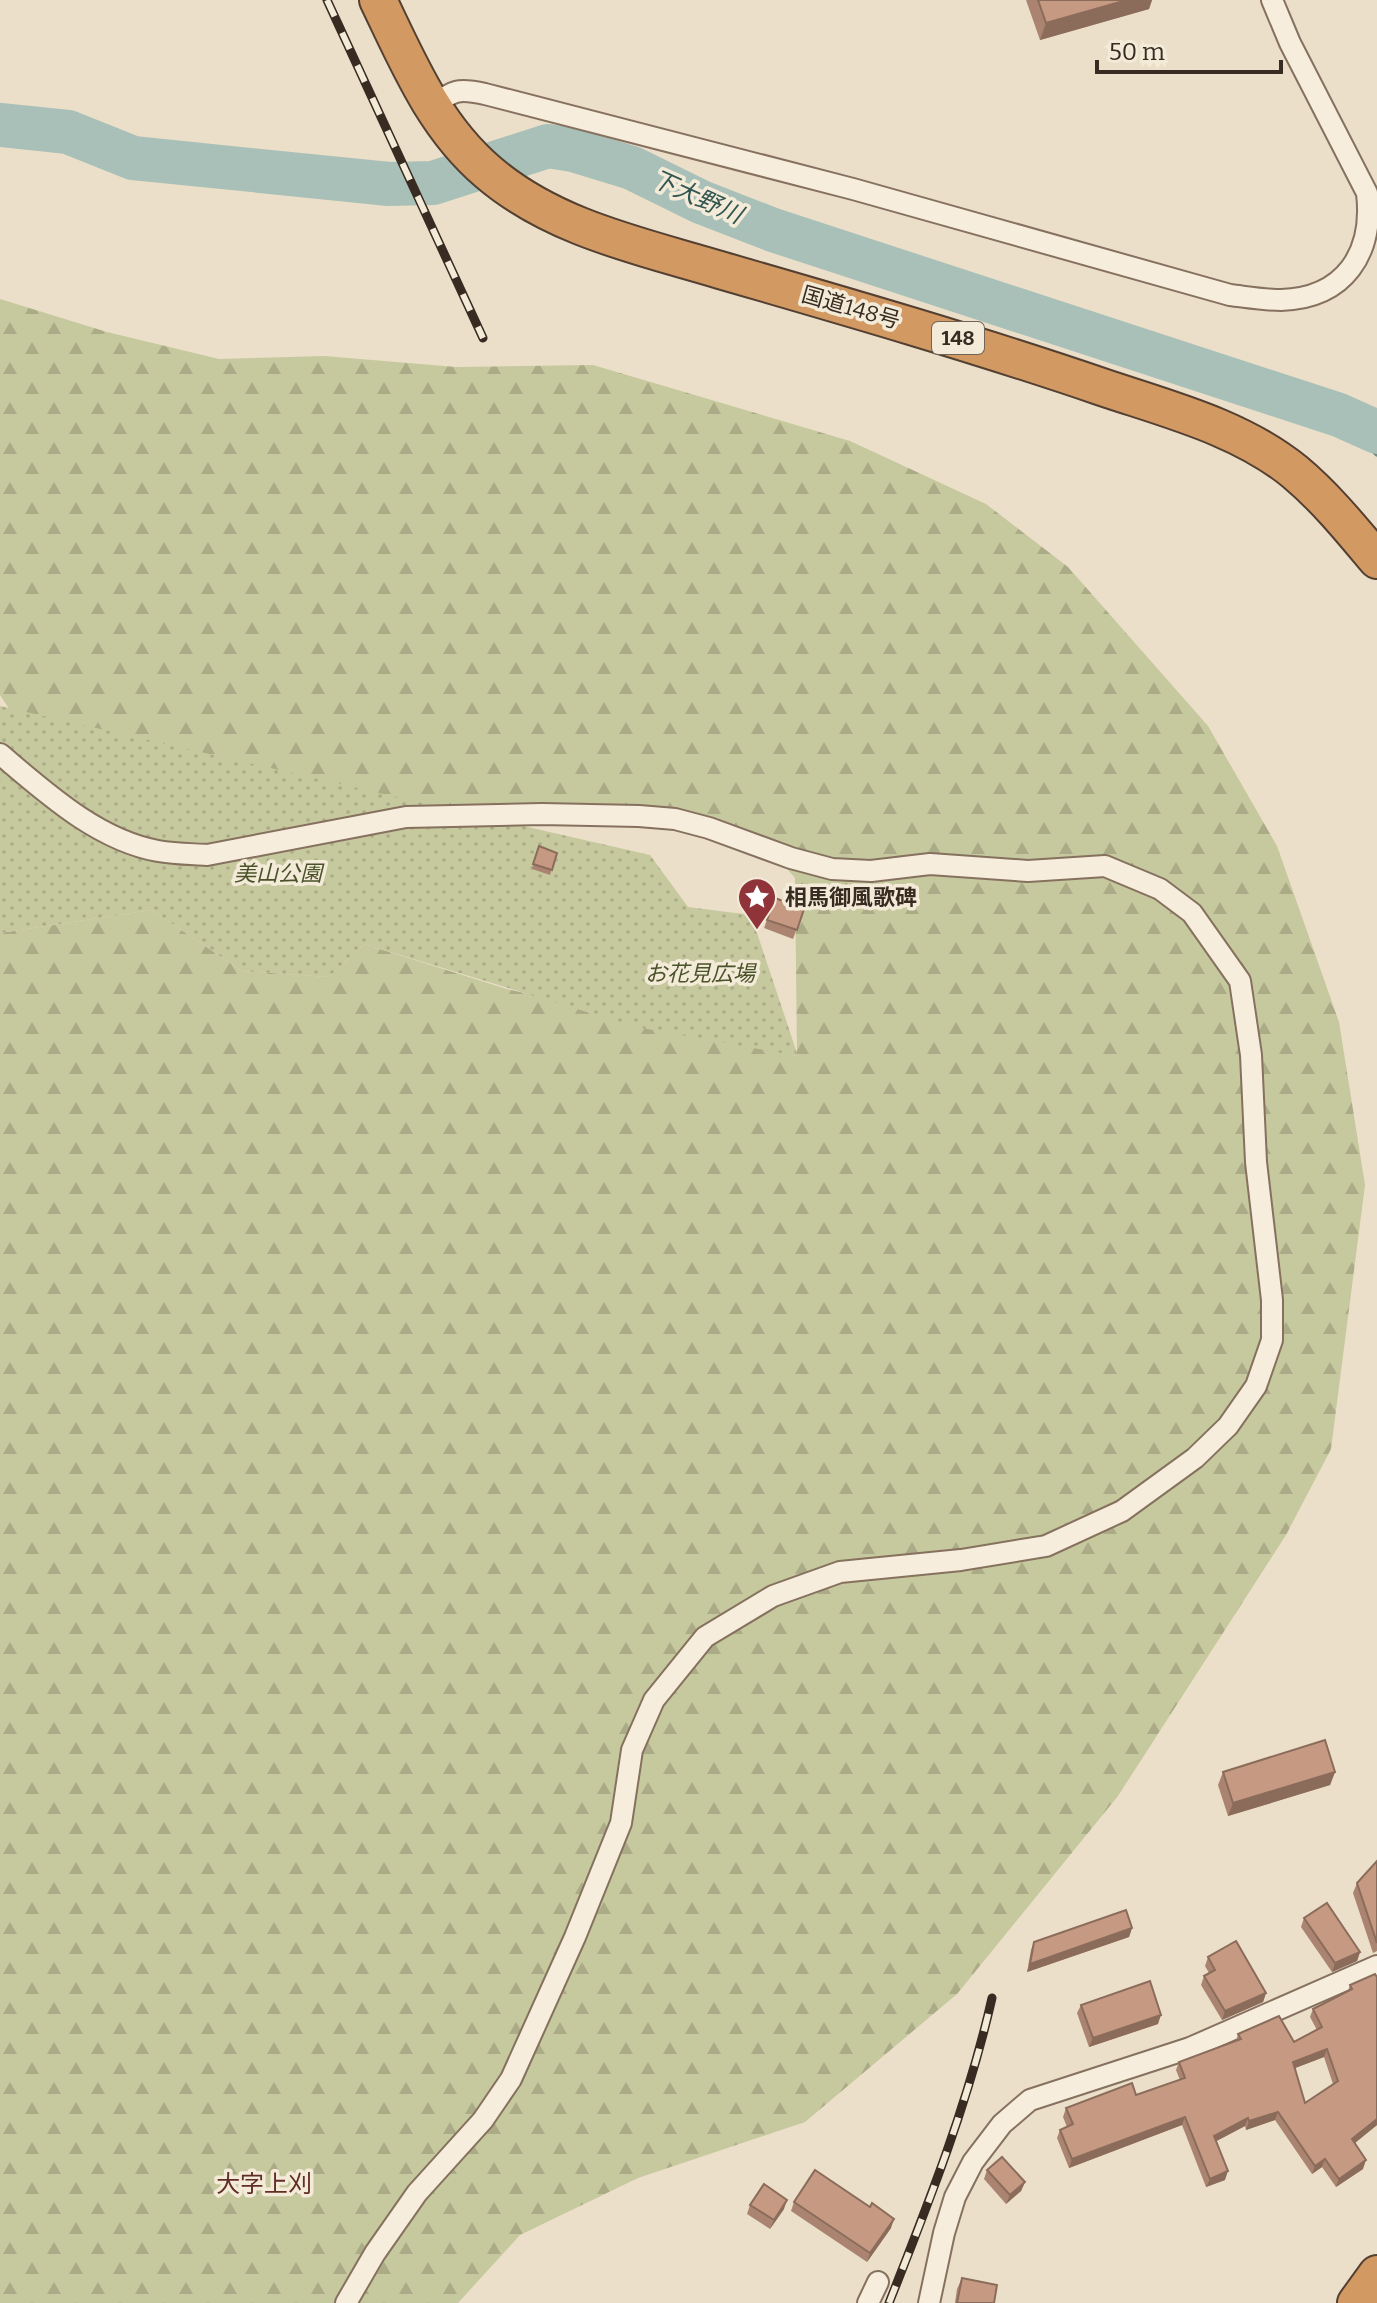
<svg xmlns="http://www.w3.org/2000/svg" width="1377" height="2303" viewBox="0 0 1377 2303" font-family="Bitter,'Noto Sans JP',serif">
<defs>
<pattern id="forest-firs" width="22" height="20" patternUnits="userSpaceOnUse" patternTransform="scale(2)"><rect width="22" height="20" fill="#c6c89d"/><path d="M5 1l3.5 6h-7zM16 11l3.5 6h-7z" fill="#abac87"/></pattern>
<pattern id="park-dots" width="8" height="8" patternUnits="userSpaceOnUse" patternTransform="scale(2)"><rect width="8" height="8" fill="#c6c89d"/><path d="M2 2h.1M6 6h.1" fill="none" stroke="#abac87" stroke-width="1.8" stroke-linecap="round"/></pattern>
</defs>
<rect width="100%" height="100%" fill="#ebdfc9"/>
<polygon fill="url(#forest-firs)" points="0,299 107,332 219,359 324,356 456,367 593,365 850,441 986,504 1068,567 1208,726 1277,846 1339,1022 1365,1185 1331,1449 1286,1535 1118,1796 957,1994 805,2122 638,2178 520,2235 458,2303 0,2303 0,933 152,910 242,971 329,977 364,944 507,989 797,1056 795,878 763,841 692,815 605,805 542,805 269,833 24,731 0,695"/>
<polygon fill="url(#park-dots)" points="0,706 650,855 688,907 751,915 798,1056 636,1027 364,944 329,977 242,971 152,910 0,933"/>
<g fill="none" stroke-linecap="round" stroke-linejoin="round">
<polyline stroke="#708d85" stroke-width="7" points="1344,417 1377,453"/>
<polyline stroke="#a9c0b8" stroke-width="44" points="0,125 68,132 133,158 389,184 433,183 548,146 573,150 632,168 701,202 773,230 1339,415 1377,432"/>
<g stroke="#86715f" stroke-width="24">
<g id="street">
<path d="M432,106C454,90 458,88 485,94L853,189L1230,295C1247,297 1265,300 1281,300C1345,298 1374,253 1367,193L1290,43L1272,0"/>
<path d="M0,754C45,792 97,840 158,851C174,854 191,854 207,855L406,817L542,814L639,816L675,819L709,828L791,858L832,869L871,871L930,864L1028,871L1105,866L1160,889L1192,913L1240,981L1251,1055L1256,1162L1272,1300V1340L1256,1386L1228,1426L1195,1458L1122,1511L1046,1546L961,1560L840,1572L773,1596L705,1637L654,1700L632,1750L621,1823L575,1937L511,2079L483,2120L417,2193L375,2253L346,2303"/>
<polyline points="868,2303 878,2282"/>
<polyline points="929,2303 944,2233 955,2197 973,2162 1002,2124 1030,2100 1190,2048 1377,1966"/>
</g>
</g>
<g stroke="#544033" stroke-width="40">
<g id="highway">
<path d="M378,0C408,62 434,126 488,172C553,228 640,246 720,270C848,307 976,344 1102,387C1167,409 1240,427 1295,472C1326,498 1351,529 1377,560"/>
<polyline points="1356,2303 1377,2274"/>
</g>
</g>
<use href="#street" stroke="#f6eddc" stroke-width="20"/>
<use href="#highway" stroke="#d29a62" stroke-width="36"/>
<g stroke="#382b21" stroke-width="9">
<g id="rail">
<polyline points="327,0 483,338"/>
<path d="M889,2303C929,2202 968,2104 992,1998"/>
</g>
</g>
<use href="#rail" stroke="#f3ead8" stroke-width="6" stroke-dasharray="18" stroke-linecap="butt"/>
</g>
<g fill="#aa8470" fill-rule="evenodd">
<polygon points="1026,0 1152,0 1149,9 1040,40"/>
<polygon points="539,846 557,853 550,875 532,869"/>
<polygon points="775,898 804,909 793,939 764,928"/>
<polygon points="1223,1772 1335,1772 1330,1785 1228,1816 1218,1785"/>
<polygon points="1377,1861 1377,1951 1373,1953 1353,1893 1357,1883"/>
<polygon points="1304,1918 1360,1952 1357,1961 1332,1972 1301,1927"/>
<polygon points="1132,1928 1129,1937 1027,1972 1031,1950 1034,1942"/>
<polygon points="1208,1957 1266,1993 1263,2002 1222,2020 1201,1985 1204,1976 1209,1973 1205,1966"/>
<path d="M1377,1977V2125L1354,2143L1363,2169L1336,2187L1322,2167L1312,2174L1275,2120L1246,2130L1245,2126L1216,2141L1225,2180L1206,2187L1182,2125L1069,2168L1057,2138L1060,2130L1067,2127L1063,2117L1066,2108L1136,2095L1180,2080L1176,2070L1179,2062L1236,2041L1238,2034L1294,2042L1317,2030L1310,2017L1313,2009L1348,1991L1350,1985ZM1324,2057L1333,2084L1305,2103L1295,2068Z"/>
<polygon points="1081,2005 1158,2024 1089,2047 1077,2013"/>
<polygon points="987,2170 1025,2182 1021,2191 1006,2204 984,2179"/>
<polygon points="794,2202 891,2228 867,2262 791,2211"/>
<polygon points="750,2205 784,2209 770,2229 747,2214"/>
<polygon points="962,2278 994,2303 955,2303 957,2289"/>
</g>
<g fill="#8b6c5b">
<polygon points="1127,0 1152,0 1149,9 1040,40 1046,23"/>
<polygon points="1335,1772 1330,1785 1228,1816 1233,1803"/>
<polygon points="1132,1928 1129,1937 1027,1972 1030,1964"/>
<polygon points="1360,1952 1357,1961 1332,1972 1335,1963"/>
<polygon points="1266,1993 1263,2002 1222,2020 1225,2011"/>
<polygon points="1161,2015 1158,2024 1089,2047 1093,2038"/>
<polygon points="1327,2049 1324,2057 1290,2070 1293,2062"/>
<polygon points="1278,2112 1275,2120 1246,2130 1249,2121"/>
<polygon points="1185,2117 1182,2125 1069,2168 1072,2159"/>
<polygon points="1248,2118 1245,2126 1211,2144 1214,2136"/>
<polygon points="1377,2119 1377,2125 1349,2148 1352,2139"/>
<polygon points="1325,2159 1322,2167 1312,2174 1315,2166"/>
<polygon points="1366,2160 1363,2169 1336,2187 1339,2179"/>
<polygon points="1228,2171 1225,2180 1206,2187 1210,2179"/>
<polygon points="1025,2182 1021,2191 1006,2204 1010,2195"/>
<polygon points="787,2200 784,2209 770,2229 774,2220"/>
<polygon points="894,2219 891,2228 867,2262 870,2253"/>
</g>
<g fill="#c69a82" stroke="#8b6c5b" stroke-width="2" fill-rule="evenodd">
<polygon points="1038,0 1127,0 1046,23"/>
<polygon points="539,846 557,853 552,870 533,864"/>
<polygon points="775,898 804,909 797,930 767,920"/>
<polygon points="1325,1740 1335,1772 1233,1803 1223,1772"/>
<polygon points="1377,1861 1377,1943 1357,1883"/>
<polygon points="1327,1903 1360,1952 1335,1963 1304,1918"/>
<polygon points="1126,1910 1132,1928 1030,1964 1034,1942"/>
<polygon points="1236,1941 1266,1993 1225,2011 1204,1976 1215,1970 1208,1957"/>
<path d="M1375,1974L1377,1977V2119L1352,2139L1366,2160L1339,2179L1325,2159L1315,2166L1278,2112L1249,2121L1248,2118L1214,2136L1228,2171L1210,2179L1185,2117L1072,2159L1060,2130L1073,2124L1066,2108L1132,2083L1136,2095L1185,2078L1179,2062L1241,2039L1238,2034L1279,2016L1294,2042L1322,2027L1313,2009L1352,1989L1350,1985ZM1327,2049L1338,2081L1305,2103L1293,2062Z"/>
<polygon points="1150,1981 1161,2015 1093,2038 1081,2005"/>
<polygon points="1002,2157 1025,2182 1010,2195 987,2170"/>
<polygon points="815,2170 870,2207 872,2203 894,2219 870,2253 794,2202"/>
<polygon points="764,2184 787,2200 774,2220 750,2205"/>
<polygon points="962,2278 997,2285 994,2303 957,2303"/>
</g>
<defs>
<g id="sight-pin" transform="scale(2)"><path d="M0 17L-7.5 6A9.5 9.5 0 1 1 7.5 6Z" fill="#90343a" stroke="#f3ead8"/><path d="M0-6L1.8-2.2L6-1.7L2.9 1.2L3.7 5.4L0 3.3L-3.7 5.4L-2.9 1.2L-6-1.7L-1.8-2.2Z" fill="#fff"/></g>
</defs>
<g fill-rule="evenodd">
<use href="#sight-pin" x="757" y="897"/>
</g>
<g text-anchor="middle" stroke-width="7" stroke-linejoin="round" paint-order="stroke">
<rect fill="#f3ead8" stroke="#706458" stroke-width="2" x="932" y="322" width="52" height="32" rx="6"/>
<g font-size="20" font-weight="bold" fill="#382b21">
<text x="958" y="345">148</text>
</g>
<g font-size="22" fill="#382b21" stroke="#f3ead8">
<text transform="translate(851 307) rotate(16)" y="8">国道148号</text>
</g>
<g font-size="22" font-style="italic" fill="#4a522a" stroke="#f3ead8">
<text x="278" y="881">美山公園</text>
<text x="700" y="981">お花見広場</text>
</g>
<g font-size="22" font-weight="bold" fill="#382b21" stroke="#f3ead8" text-anchor="start">
<text x="785" y="905">相馬御風歌碑</text>
</g>
<g font-size="24" font-style="italic" fill="#325652" stroke="#f3ead8">
<text transform="translate(697 197) rotate(24)" y="8">下大野川</text>
</g>
<g font-size="24" fill="#602e24" stroke="#f3ead8">
<text x="264" y="2192">大字上刈</text>
</g>
</g>
<path d="M1097 60v12h184v-12" fill="none" stroke="#382b21" stroke-width="4"/>
<text x="1109" y="60" font-size="24" fill="#382b21" stroke="#f3ead8" stroke-width="6" paint-order="stroke">50 m</text>
</svg>
